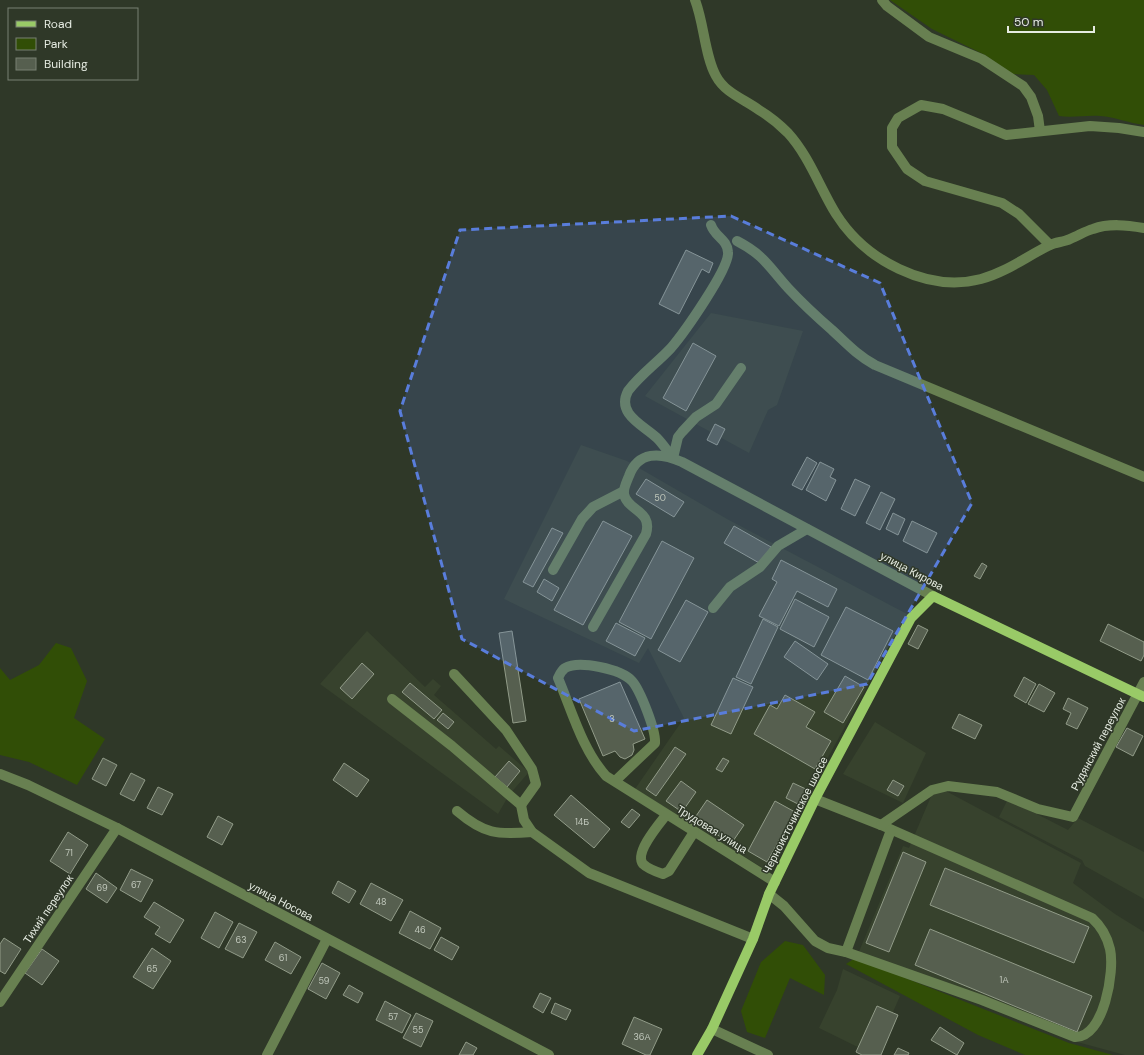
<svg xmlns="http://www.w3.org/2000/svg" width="1144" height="1055" viewBox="0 0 1144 1055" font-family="'DM Sans',sans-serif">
<rect width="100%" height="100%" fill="#2f3828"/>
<g fill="#37422d">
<polygon points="711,313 803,331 777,405 768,410 749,453 645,396"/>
<polygon points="581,445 627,461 727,519 907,614 766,870 635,789 684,718 648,648 639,663 504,599"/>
<polygon points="367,631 425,687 433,679 441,686 434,695 496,749 499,746 529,772 509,795 498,814 320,684"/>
<polygon points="875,722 926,753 903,803 843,774"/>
<polygon points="944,790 1081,863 1073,883 1115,914 1144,932 1144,1055 1125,1055 1070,1040 858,954 903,846 909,848 932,794"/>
<polygon points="1008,799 1068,830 1078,818 1144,852 1144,899 1085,866 1082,860 999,817"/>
<polygon points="843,969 900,996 874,1055 819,1028 837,990"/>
</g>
<g fill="#314e06">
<path d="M890,0H1144V125C1129,123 1115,117 1100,116C1086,115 1072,118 1059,116L1047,90L1034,75L1013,74L985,55L932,29Z"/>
<polygon points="56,643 71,648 87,681 74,718 105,739 77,785 29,762 0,755 0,668 10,680 39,665"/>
<polygon points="785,941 803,945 825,975 824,995 790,978 765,1038 747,1032 741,1011 761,962"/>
<polygon points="855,958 1069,1043 1113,1055 1025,1055 978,1035 846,964"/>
</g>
<g fill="#565f4f" stroke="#919b88">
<polygon points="686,250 713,263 709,273 702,269 679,314 659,304"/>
<polygon points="693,343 716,356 686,411 663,398"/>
<polygon points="715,424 725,429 717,445 707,440"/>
<polygon points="807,457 817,463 802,490 792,485"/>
<polygon points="820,462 834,469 830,477 836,480 826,501 806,490"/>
<polygon points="646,479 684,502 674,517 636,494"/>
<polygon points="855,479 870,486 855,516 841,509"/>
<polygon points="881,492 895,499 880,530 866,523"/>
<polygon points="893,513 905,519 898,535 886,529"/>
<polygon points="603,521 632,536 583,625 554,610"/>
<polygon points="912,521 937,533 927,553 903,541"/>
<polygon points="734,526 771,547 761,564 724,543"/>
<polygon points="552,528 563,533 533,587 523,582"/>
<polygon points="662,541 694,558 651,639 619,622"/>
<polygon points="781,560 837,589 828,607 797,591 779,626 759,616 777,582 772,579"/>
<polygon points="982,563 987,566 980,579 974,576"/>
<polygon points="544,579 559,588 552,601 537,592"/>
<polygon points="795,599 829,617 814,647 780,629"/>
<polygon points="686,600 708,612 680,662 658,650"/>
<polygon points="846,607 893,631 868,680 821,655"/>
<polygon points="763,619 778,627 751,684 736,677"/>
<polygon points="616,623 645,638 635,656 606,641"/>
<polygon points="1108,624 1144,642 1144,655 1141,661 1100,641"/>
<polygon points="918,625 928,630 918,649 908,644"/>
<polygon points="512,631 526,721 513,723 499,633"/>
<polygon points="795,641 828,664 817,680 784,657"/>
<polygon points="362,663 374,674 352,699 340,688"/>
<polygon points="845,676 864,687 843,723 824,712"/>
<polygon points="1024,677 1036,684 1026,703 1014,696"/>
<polygon points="733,678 753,687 731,734 711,725"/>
<polygon points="620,682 645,739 633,744 634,750 632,755 625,759 620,757 615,751 603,756 579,699"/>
<polygon points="410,683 442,710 434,719 402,692"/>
<polygon points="1039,684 1055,693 1044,712 1028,704"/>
<polygon points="785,695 815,712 806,727 831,741 815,769 754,734 770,705 777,709"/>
<polygon points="1068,698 1088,708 1077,729 1066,724 1071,713 1063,709"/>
<polygon points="443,713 454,722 448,729 437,720"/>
<polygon points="959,714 982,725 975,739 952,728"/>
<polygon points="1127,728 1143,736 1133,756 1116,747"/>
<polygon points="675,747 686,754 656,796 646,789"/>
<polygon points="103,758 117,765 106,786 92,779"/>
<polygon points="723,758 729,761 722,772 716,769"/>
<polygon points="509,761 520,771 507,787 495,777"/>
<polygon points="344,763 369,780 357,797 333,780"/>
<polygon points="131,773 145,780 134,801 120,794"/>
<polygon points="893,780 904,786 898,796 887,790"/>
<polygon points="681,781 696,792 682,812 666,801"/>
<polygon points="793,783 808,790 800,805 786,798"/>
<polygon points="158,787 173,794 162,815 147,808"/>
<polygon points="571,795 610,829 594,848 554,815"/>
<polygon points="707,800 744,825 731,844 694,819"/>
<polygon points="775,801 795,812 767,862 748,851"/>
<polygon points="632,809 640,815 629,828 621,822"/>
<polygon points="218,816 233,824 222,845 207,837"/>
<polygon points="68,832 88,845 70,874 50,861"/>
<polygon points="903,852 926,862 889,952 866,943"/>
<polygon points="945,868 1089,927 1074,963 930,905"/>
<polygon points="131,869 153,880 141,902 120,890"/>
<polygon points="96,873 117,888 107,903 86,889"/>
<polygon points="338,881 356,891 349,903 332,893"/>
<polygon points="371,883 403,900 391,921 360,904"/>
<polygon points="154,902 184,920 170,943 155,934 160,927 144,917"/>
<polygon points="410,911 441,928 430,949 399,933"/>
<polygon points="215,912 233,922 219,948 201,938"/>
<polygon points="239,923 257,932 243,958 225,949"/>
<polygon points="930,929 1092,996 1077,1032 915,965"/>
<polygon points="441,937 459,947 452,960 434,950"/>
<polygon points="4,938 21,949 5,974 0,971 0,944"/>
<polygon points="275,942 301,957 291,974 265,960"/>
<polygon points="152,948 171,961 153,989 133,977"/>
<polygon points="42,949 59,961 42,985 25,973"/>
<polygon points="322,963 340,973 326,999 308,989"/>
<polygon points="349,985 363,993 358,1003 343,995"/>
<polygon points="540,993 551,998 543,1013 533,1007"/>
<polygon points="385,1001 411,1015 402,1033 376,1020"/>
<polygon points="555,1003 571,1010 566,1020 551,1013"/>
<polygon points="877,1006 898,1015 881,1055 862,1055 856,1052"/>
<polygon points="416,1013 433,1021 421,1047 403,1038"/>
<polygon points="634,1017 662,1029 650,1055 646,1055 622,1044"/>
<polygon points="940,1027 964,1043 957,1055 931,1040"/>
<polygon points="466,1042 477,1048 473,1055 459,1055"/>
<polygon points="898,1048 909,1053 908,1055 894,1055"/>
</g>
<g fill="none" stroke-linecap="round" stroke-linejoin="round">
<g stroke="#688051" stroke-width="10">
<path d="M695,0C704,23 705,57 716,76C725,93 744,99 759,110C769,116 779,124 788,133C809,156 820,188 836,214C865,260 927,293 981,279C1007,272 1027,256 1050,245C1056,242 1064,242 1070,239C1078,236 1085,231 1093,229C1109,223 1127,225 1144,228"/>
<polyline points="882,0 887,6 929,37 982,59 1023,86 1031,97 1038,116 1040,131"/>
<path d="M711,225C715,237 727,239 728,252C730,268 683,334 671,348C657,363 640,375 628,391C616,414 643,425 657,438C663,444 668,452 673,458L678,437L682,432L696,417L716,404L741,368"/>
<path d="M737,241C764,255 769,267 788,288C802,303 817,317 832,330C846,343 858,356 875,365L1144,477"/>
<polyline points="1050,245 1019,214 1002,203 925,181 907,169 892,147 892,128 898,118 921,105 943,109 1006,135 1090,126 1119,128 1144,132"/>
<polyline points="553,570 582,519 593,507 624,491"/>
<polyline points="713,608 730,587 760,567 778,546 807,529"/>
<path d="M593,627L646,534C653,510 627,511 624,494C623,489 627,481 629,476C638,451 660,452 682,462L933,596"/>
<polyline points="454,674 506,730 532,769 536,784 521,805"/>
<polyline points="392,699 452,746 521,805 524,820 532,832 589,873 753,939"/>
<polyline points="0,774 28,785 117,828 549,1055"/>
<path d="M615,781L655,743C656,730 640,690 632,681C621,669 579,660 565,668C561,671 560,674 558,678C572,711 582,749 606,776L775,882"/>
<path d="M815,799L881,825L1092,918C1102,927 1107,936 1110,949C1115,971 1104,1038 1075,1037L982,1000L846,952"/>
<path d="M457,811C484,834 497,835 532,832"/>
<path d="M666,815C659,824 634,853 643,864C647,868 657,872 663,874L669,871L694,832"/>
<polyline points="881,825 932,790 948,786 997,792 1038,809 1073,817 1144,682"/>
<polyline points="769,894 784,906 815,941 828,948 846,952 891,830"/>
<polyline points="0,1002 117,828"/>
<polyline points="712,1029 768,1055"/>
<polyline points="267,1055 327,939"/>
</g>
<polyline stroke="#99ca67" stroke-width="10" points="697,1055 712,1029 753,939 769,894 815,799 911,618 933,596 1144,697"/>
</g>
<path fill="#597ddb" fill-opacity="0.2" stroke="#597ddb" stroke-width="3" stroke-dasharray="8 5" stroke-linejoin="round" d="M731,216L880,283L972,503L867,684L634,731L462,639L400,411L460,230Z"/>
<g text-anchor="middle" stroke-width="3" stroke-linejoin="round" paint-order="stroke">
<g font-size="9" fill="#c1c8bc">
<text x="660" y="501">50</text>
<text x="612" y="722">3</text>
<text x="582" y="825">14Б</text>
<text x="69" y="856">71</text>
<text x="136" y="888">67</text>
<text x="102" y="891">69</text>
<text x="381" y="905">48</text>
<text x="420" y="933">46</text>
<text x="241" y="943">63</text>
<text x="283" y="961">61</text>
<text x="152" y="972">65</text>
<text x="1004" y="983">1А</text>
<text x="324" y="984">59</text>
<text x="393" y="1020">57</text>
<text x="418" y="1033">55</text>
<text x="642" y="1040">36А</text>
</g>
<g font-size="11" fill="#e5ebe1" stroke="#2f3828">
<text transform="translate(912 571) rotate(28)" y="4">улица Кирова</text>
<text transform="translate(1098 744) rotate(-62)" y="4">Рудянский переулок</text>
<text transform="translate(795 815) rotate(-63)" y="4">Черноисточинское шоссе</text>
<text transform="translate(712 829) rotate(32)" y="4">Трудовая улица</text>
<text transform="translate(281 901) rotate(28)" y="4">улица Носова</text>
<text transform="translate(48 909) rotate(-56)" y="4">Тихий переулок</text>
</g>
</g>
<rect x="8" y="8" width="130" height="72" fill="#2f3828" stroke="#788072"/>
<rect x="16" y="21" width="20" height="6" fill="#99ca67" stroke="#788072"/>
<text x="44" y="28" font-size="12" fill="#e5ebe1">Road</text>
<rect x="16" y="38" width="20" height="12" fill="#314e06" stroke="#788072"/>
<text x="44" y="48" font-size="12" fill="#e5ebe1">Park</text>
<rect x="16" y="58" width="20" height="12" fill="#565f4f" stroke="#788072"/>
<text x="44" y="68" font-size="12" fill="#e5ebe1">Building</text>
<path d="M1008 26v6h86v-6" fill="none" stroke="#e5ebe1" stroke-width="2"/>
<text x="1014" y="26" font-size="12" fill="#e5ebe1" stroke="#2f3828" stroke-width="3" paint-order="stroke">50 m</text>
</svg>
